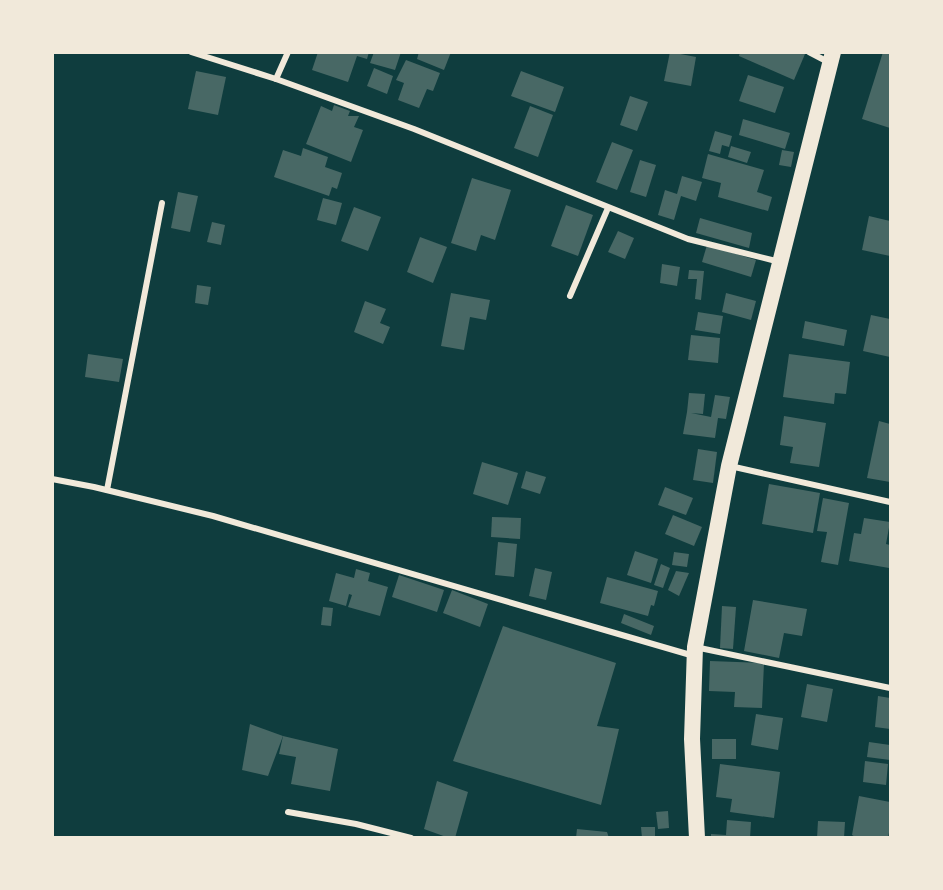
<svg xmlns="http://www.w3.org/2000/svg" width="943" height="890" viewBox="0 0 943 890" font-family="'Exo 2',sans-serif">
<rect width="100%" height="100%" fill="#0f3d3e"/>
<g fill="#486865">
<polygon points="318,52 369,52 367,59 357,56 348,82 312,70"/>
<polygon points="374,52 401,52 395,70 370,63"/>
<polygon points="419,52 451,52 444,70 417,59"/>
<polygon points="670,52 696,57 691,86 664,81"/>
<polygon points="740,52 803,52 805,54 794,80 739,56"/>
<polygon points="883,52 890,52 890,128 862,119"/>
<polygon points="406,60 440,73 433,91 427,89 419,108 398,100 404,83 396,80"/>
<polygon points="374,68 393,76 387,94 367,86"/>
<polygon points="196,71 226,77 218,115 188,109"/>
<polygon points="521,71 564,87 555,112 511,96"/>
<polygon points="748,75 784,87 775,113 739,101"/>
<polygon points="630,96 648,102 637,131 620,125"/>
<polygon points="334,105 350,111 348,116 359,116 354,127 363,130 351,162 306,144 321,106 332,111"/>
<polygon points="530,106 553,115 538,157 514,148"/>
<polygon points="743,119 790,133 785,149 739,135"/>
<polygon points="715,131 732,136 729,147 722,145 720,154 709,151"/>
<polygon points="612,142 633,150 617,190 596,182"/>
<polygon points="731,146 751,152 747,163 728,157"/>
<polygon points="303,148 328,157 325,167 342,173 337,189 332,187 329,196 274,177 283,150 301,156"/>
<polygon points="782,150 794,152 791,167 779,165"/>
<polygon points="708,154 764,170 757,192 772,197 768,211 718,197 721,183 702,178"/>
<polygon points="640,160 656,165 646,197 630,192"/>
<polygon points="682,176 702,182 696,201 681,196 674,220 658,215 665,190 677,194"/>
<polygon points="472,178 511,190 495,240 481,235 476,251 451,243"/>
<polygon points="178,192 198,196 190,232 171,228"/>
<polygon points="323,198 342,203 336,225 317,220"/>
<polygon points="566,205 593,215 578,256 551,246"/>
<polygon points="354,207 381,217 368,251 341,241"/>
<polygon points="869,216 890,221 890,256 862,250"/>
<polygon points="700,218 752,233 749,248 696,233"/>
<polygon points="212,222 225,225 221,245 207,242"/>
<polygon points="618,231 634,238 625,259 608,252"/>
<polygon points="420,237 447,247 433,283 407,272"/>
<polygon points="707,245 756,260 751,277 702,262"/>
<polygon points="662,264 680,267 677,286 660,283"/>
<polygon points="689,270 704,271 701,300 695,299 697,279 688,279"/>
<polygon points="197,285 211,287 208,305 195,303"/>
<polygon points="451,293 490,300 486,320 470,317 464,350 441,346"/>
<polygon points="726,293 756,301 751,320 722,312"/>
<polygon points="365,301 386,309 380,323 390,327 383,344 354,332"/>
<polygon points="698,312 723,316 720,334 695,330"/>
<polygon points="871,315 890,319 890,357 863,351"/>
<polygon points="805,321 847,330 844,346 802,338"/>
<polygon points="691,335 720,338 718,363 688,360"/>
<polygon points="88,354 123,359 119,382 85,377"/>
<polygon points="789,354 850,362 846,394 835,393 834,404 783,397"/>
<polygon points="689,393 705,394 703,414 691,413 711,417 715,395 730,397 726,419 718,418 715,438 683,434 687,412"/>
<polygon points="784,416 826,423 819,467 790,463 793,447 780,445"/>
<polygon points="879,421 890,424 890,482 867,478"/>
<polygon points="698,449 717,452 713,483 693,480"/>
<polygon points="482,462 518,473 508,505 473,494"/>
<polygon points="526,471 546,477 540,494 521,488"/>
<polygon points="769,484 820,493 813,533 762,524"/>
<polygon points="665,487 693,498 686,515 658,505"/>
<polygon points="823,498 849,503 838,565 821,562 827,532 817,531"/>
<polygon points="673,515 702,527 694,546 665,534"/>
<polygon points="492,517 521,518 520,539 491,537"/>
<polygon points="864,518 890,522 886,544 890,545 889,568 849,561 854,533 861,534"/>
<polygon points="498,542 517,544 514,577 495,575"/>
<polygon points="635,551 658,559 651,583 627,575"/>
<polygon points="674,552 689,554 687,567 672,565"/>
<polygon points="661,564 670,568 663,588 654,585"/>
<polygon points="535,568 552,572 546,600 529,596"/>
<polygon points="356,569 370,573 368,581 388,587 380,616 348,607 352,595 349,594 346,606 329,601 336,573 354,578"/>
<polygon points="676,571 689,573 679,596 668,590"/>
<polygon points="399,575 444,590 437,612 392,597"/>
<polygon points="607,577 658,591 654,606 651,605 648,616 600,603"/>
<polygon points="452,590 488,604 480,627 443,613"/>
<polygon points="753,600 807,609 802,636 784,633 779,658 744,651"/>
<polygon points="722,606 736,607 733,649 720,648"/>
<polygon points="323,607 333,608 331,626 321,625"/>
<polygon points="624,614 654,626 651,635 621,623"/>
<polygon points="503,626 616,663 597,726 619,729 601,805 453,761"/>
<polygon points="710,661 764,663 762,708 734,707 735,692 709,691"/>
<polygon points="807,684 833,689 827,722 801,717"/>
<polygon points="878,696 890,698 890,729 875,727"/>
<polygon points="756,714 783,718 778,750 751,745"/>
<polygon points="250,724 283,736 268,776 242,770"/>
<polygon points="283,736 338,749 330,791 291,784 296,757 279,754"/>
<rect x="712" y="739" width="24" height="20"/>
<polygon points="869,742 890,745 890,760 867,757"/>
<polygon points="865,761 888,764 886,785 863,782"/>
<polygon points="720,764 780,772 774,818 730,812 732,799 716,797"/>
<polygon points="437,781 468,792 455,838 449,838 424,829"/>
<polygon points="859,796 890,802 889,813 890,813 890,827 888,838 857,838 852,835"/>
<polygon points="668,811 669,828 658,829 656,812"/>
<polygon points="727,820 751,822 750,838 711,838 711,834 726,835"/>
<polygon points="818,821 845,822 844,838 817,838"/>
<polygon points="641,827 655,827 655,838 642,838"/>
<polygon points="577,829 607,832 609,838 576,838"/>
</g>
<g fill="none" stroke-linecap="round" stroke-linejoin="round">
<g stroke="#f1e9da" stroke-width="6">
<polyline points="191,52 276,79 414,129 688,239 780,262"/>
<polyline points="809,52 830,63"/>
<polyline points="276,79 288,52"/>
<polyline points="570,296 608,208"/>
<polyline points="730,466 890,502"/>
<polyline points="52,479 94,487 213,516 694,656"/>
<polyline points="107,490 162,203"/>
<polyline points="695,647 890,688"/>
<polyline points="288,812 356,824 411,838"/>
</g>
<polyline stroke="#f1e9da" stroke-width="16" points="697,838 692,739 695,647 729,466 833,52"/>
</g>
<rect width="943" height="890" fill="none" stroke="#f1e9da" stroke-width="108"/>
</svg>
